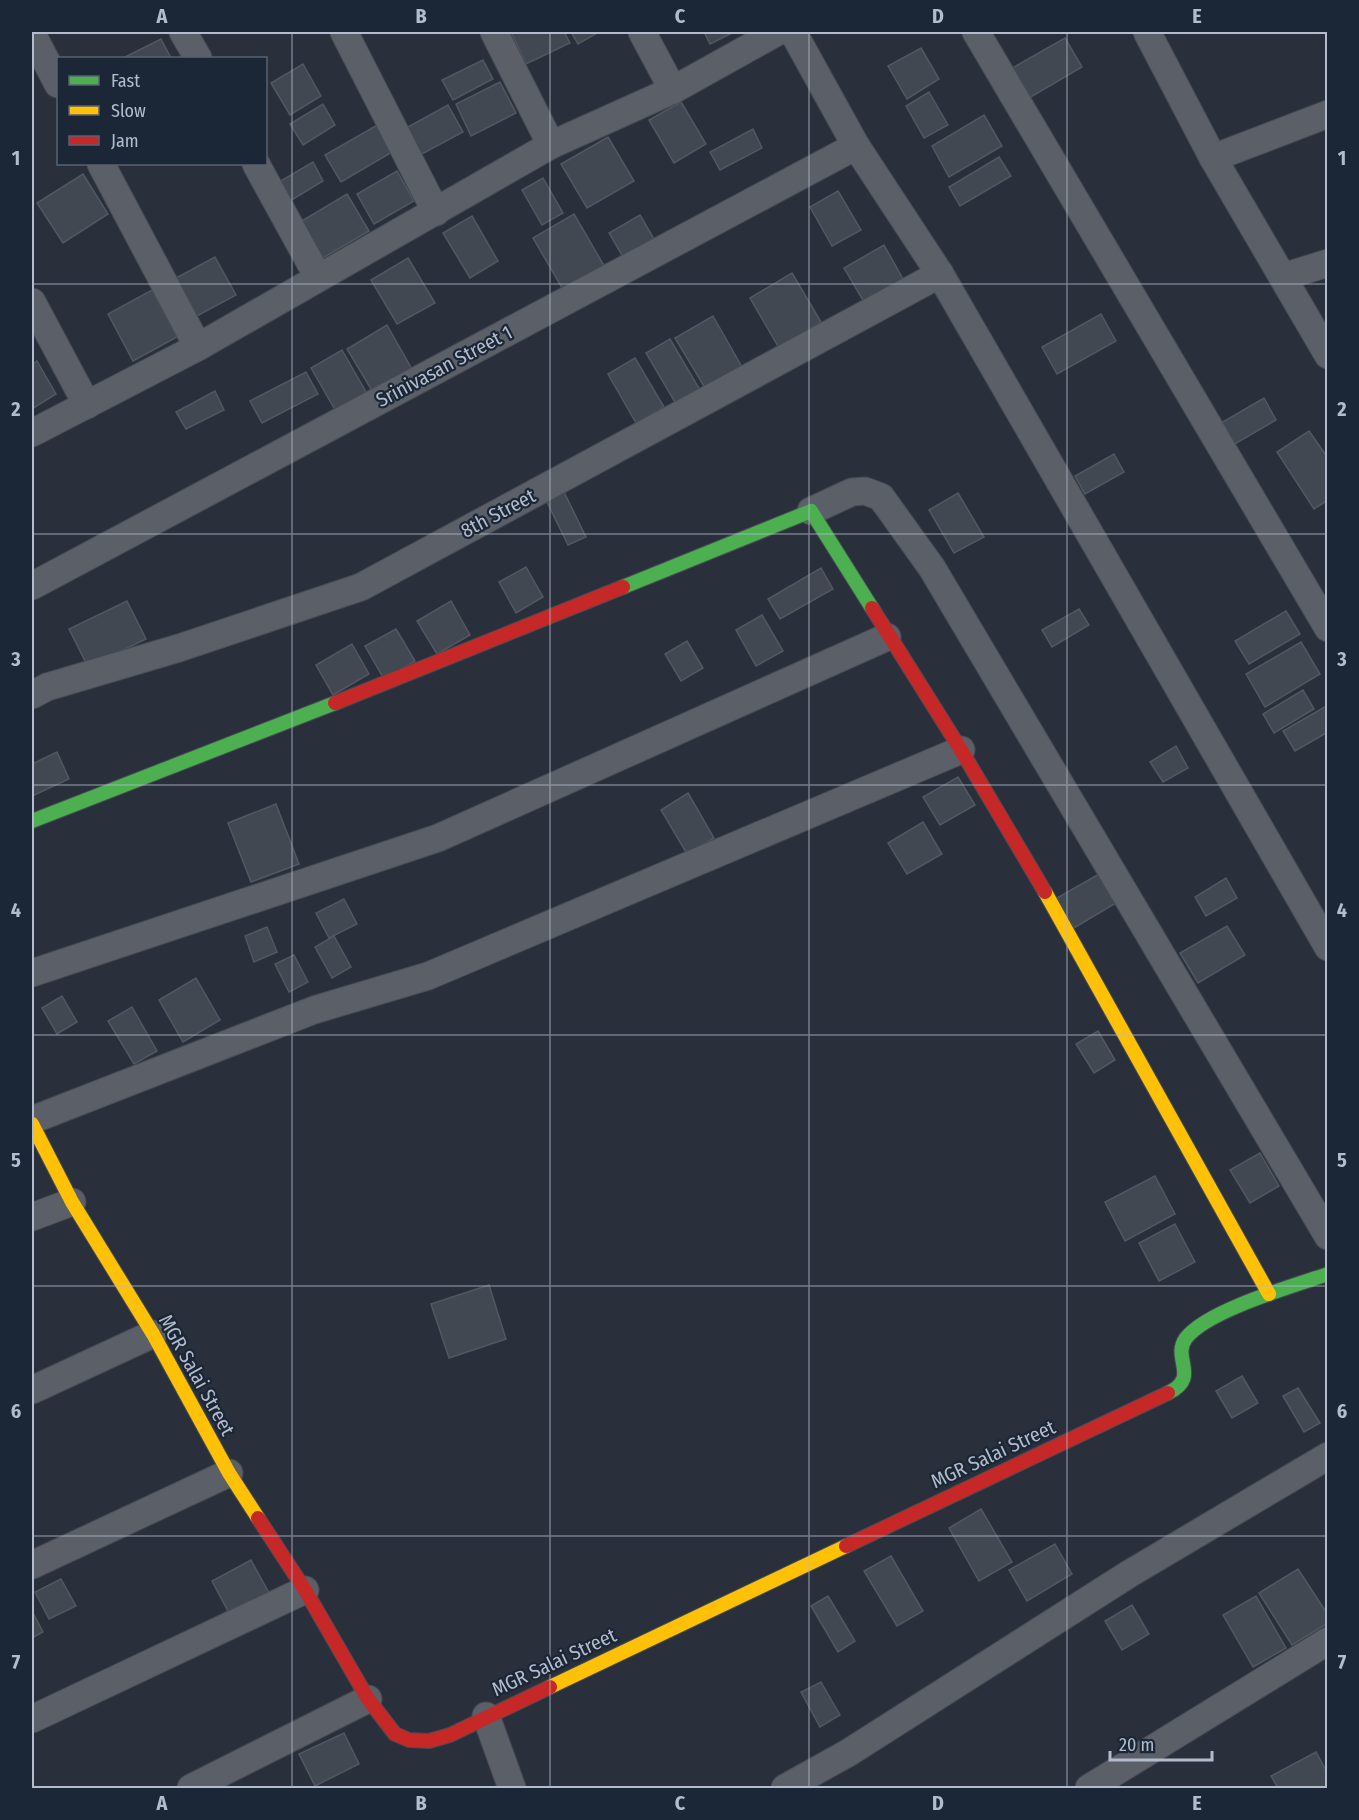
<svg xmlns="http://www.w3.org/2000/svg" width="1359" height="1820" viewBox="0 0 1359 1820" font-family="'Fira Sans Condensed',sans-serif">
<rect width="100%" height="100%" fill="#29303b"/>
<g fill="#424852" stroke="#515862" stroke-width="1.5">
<polygon points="511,32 564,32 570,43 526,64"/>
<polygon points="571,32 599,32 578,44"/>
<polygon points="704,32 734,32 710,44"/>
<polygon points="1065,38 1082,67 1024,101 1007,71"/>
<polygon points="161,39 171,58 123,58"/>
<polygon points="921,48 939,79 907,99 888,66"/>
<polygon points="483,60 493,79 453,100 442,80"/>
<polygon points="303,64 321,96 290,115 271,83"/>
<polygon points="500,82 516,113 471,136 456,104"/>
<polygon points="929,92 948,125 924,138 906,106"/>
<polygon points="681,102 706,144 674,163 649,120"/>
<polygon points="323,104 335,125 303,145 290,124"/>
<polygon points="448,105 463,132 420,155 406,128"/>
<polygon points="984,115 1002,146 949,177 932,146"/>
<polygon points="379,124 394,151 341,182 325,155"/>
<polygon points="753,129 762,148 720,170 710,152"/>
<polygon points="608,137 634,181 587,208 561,164"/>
<polygon points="999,157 1011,176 960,206 949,187"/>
<polygon points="313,162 323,181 290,201 279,182"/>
<polygon points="397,171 414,201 374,224 357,194"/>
<polygon points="83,174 108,214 63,243 37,203"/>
<polygon points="543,178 563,213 542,225 522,190"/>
<polygon points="838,191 861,230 832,246 810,207"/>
<polygon points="347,194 369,231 321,259 300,222"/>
<polygon points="574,214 606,269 565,293 533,238"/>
<polygon points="640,215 654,239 623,257 609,233"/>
<polygon points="472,216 498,261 470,278 443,233"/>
<polygon points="884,245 903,279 864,302 844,268"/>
<polygon points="215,257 236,295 197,316 176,278"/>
<polygon points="408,258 435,303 397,324 371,280"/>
<polygon points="792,273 821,322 779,348 750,298"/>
<polygon points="152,290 177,337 133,361 108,314"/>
<polygon points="1101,314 1116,341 1057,374 1042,347"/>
<polygon points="713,316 742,367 705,388 675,338"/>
<polygon points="387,325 413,371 374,394 347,349"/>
<polygon points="670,339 700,390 676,404 646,353"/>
<polygon points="342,350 369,397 338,415 311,368"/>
<polygon points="635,358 664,407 636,423 608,374"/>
<polygon points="37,361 56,394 32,409 32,365"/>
<polygon points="306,372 318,394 262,423 250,401"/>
<polygon points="215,391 224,410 186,429 176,412"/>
<polygon points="1264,398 1276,420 1233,445 1221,423"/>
<polygon points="1309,431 1328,458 1328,500 1314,509 1277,452"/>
<polygon points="1114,454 1124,472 1085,494 1075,476"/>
<polygon points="564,492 586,537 568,545 546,500"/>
<polygon points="958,493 984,537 954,553 929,510"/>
<polygon points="526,567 543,597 516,613 499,582"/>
<polygon points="821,568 833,589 780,619 768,599"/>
<polygon points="127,601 146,639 88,667 69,629"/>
<polygon points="451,601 470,635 437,654 417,621"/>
<polygon points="1079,609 1089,625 1052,647 1042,630"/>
<polygon points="1286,611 1300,634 1249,664 1235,641"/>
<polygon points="762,615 783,651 756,666 736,630"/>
<polygon points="396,629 415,661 384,679 365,646"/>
<polygon points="687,641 703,668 681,681 665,654"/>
<polygon points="1301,642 1320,674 1265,707 1246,674"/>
<polygon points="352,644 369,674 333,695 316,665"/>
<polygon points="1303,690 1314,709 1274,733 1263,714"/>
<polygon points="1328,705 1328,732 1295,751 1283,731"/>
<polygon points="1176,746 1188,768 1163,782 1150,762"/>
<polygon points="57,752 69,779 32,796 32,764"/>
<polygon points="958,777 975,805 940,825 923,797"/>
<polygon points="688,793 714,838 687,854 661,810"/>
<polygon points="276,804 299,864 251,882 228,823"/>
<polygon points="923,822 942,854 907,874 888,843"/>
<polygon points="1099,874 1116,903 1074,928 1057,898"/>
<polygon points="1226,878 1237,898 1206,916 1195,897"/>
<polygon points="344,899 357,924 329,938 316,913"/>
<polygon points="1227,926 1245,955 1198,983 1180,953"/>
<polygon points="267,927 277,952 254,962 245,936"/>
<polygon points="334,936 351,967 332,978 315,947"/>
<polygon points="294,955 308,982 289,992 275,964"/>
<polygon points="196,978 220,1020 183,1042 159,1000"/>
<polygon points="62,996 77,1022 57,1034 42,1008"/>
<polygon points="132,1007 157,1051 134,1064 108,1021"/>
<polygon points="1098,1031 1115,1060 1094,1073 1076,1044"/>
<polygon points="1260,1153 1279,1186 1250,1203 1230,1170"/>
<polygon points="1155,1176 1175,1214 1125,1241 1105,1202"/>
<polygon points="1175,1224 1195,1262 1159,1281 1139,1243"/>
<polygon points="489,1285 506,1339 449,1358 431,1304"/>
<polygon points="1242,1376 1258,1403 1232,1418 1216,1391"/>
<polygon points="1298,1388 1320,1423 1304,1432 1283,1396"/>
<polygon points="981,1509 1012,1562 979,1581 949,1528"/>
<polygon points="1055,1544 1072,1574 1027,1601 1009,1570"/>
<polygon points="891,1556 923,1611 897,1626 864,1571"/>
<polygon points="251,1560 269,1593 230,1615 212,1581"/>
<polygon points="1298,1569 1328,1615 1328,1623 1292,1645 1259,1593"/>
<polygon points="61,1579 76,1606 49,1619 35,1592"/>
<polygon points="828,1596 855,1641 838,1652 811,1606"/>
<polygon points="1256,1596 1286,1648 1253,1667 1223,1615"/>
<polygon points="1132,1605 1149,1634 1122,1650 1105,1621"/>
<polygon points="32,1611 43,1632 32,1638"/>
<polygon points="821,1682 840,1715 820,1727 801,1692"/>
<polygon points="344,1733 359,1764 315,1786 299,1754"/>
<polygon points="1316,1752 1328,1774 1328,1788 1278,1788 1271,1776"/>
</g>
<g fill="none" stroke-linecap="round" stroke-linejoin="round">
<g stroke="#464b54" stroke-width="29">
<g id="street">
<polyline points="183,32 198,58"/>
<polyline points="344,32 436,212"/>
<polyline points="494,32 551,145"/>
<polyline points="642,32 673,90"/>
<polyline points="793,32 856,146 940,274 1328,947"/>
<polyline points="976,32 1328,628"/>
<polyline points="1147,32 1213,158 1328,355"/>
<polyline points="32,34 58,84"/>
<polyline points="1213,158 1328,114"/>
<polyline points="101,164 198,347"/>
<polyline points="256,164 318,277"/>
<polyline points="1283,277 1328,263"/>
<polyline points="32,302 87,405"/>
<polyline points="32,433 198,347 551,145 673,90 777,32"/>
<polyline points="811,511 852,492 865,491 881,497 932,568 1328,1236"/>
<polyline points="32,586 856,146"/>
<polyline points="32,695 47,687 179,648 361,587 940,274"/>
<polyline points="32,973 438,838 887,637"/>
<polyline points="32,1120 314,1010 428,976 961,750"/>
<polyline points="32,1217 72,1202"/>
<polyline points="32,1390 153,1334"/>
<polyline points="32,1565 229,1473"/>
<polyline points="486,1716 512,1788"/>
<polyline points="32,1719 305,1590"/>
<polyline points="191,1788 368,1699"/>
<polyline points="785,1788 848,1753 1129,1574 1328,1456"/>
<polyline points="1089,1788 1328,1641"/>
</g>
</g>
<g stroke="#464b54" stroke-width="16">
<g id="fast">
<polyline points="623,587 811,511 872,608"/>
<polyline points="32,821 335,703"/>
<path d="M1168,1393C1201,1377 1171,1358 1186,1338C1208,1310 1293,1286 1328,1274"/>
</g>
</g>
<g stroke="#464b54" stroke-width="16">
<g id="slow">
<polyline points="1045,892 1269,1294"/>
<polyline points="32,1124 72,1202 153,1334 229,1473 258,1518"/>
<polyline points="550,1687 846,1546"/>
</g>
</g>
<g stroke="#464b54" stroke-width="16">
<g id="jam">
<polyline points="872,608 961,750 1045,892"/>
<polyline points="335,703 623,587"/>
<polyline points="258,1518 305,1590 368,1699 395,1734 409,1740 429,1741 450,1735 550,1687"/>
<polyline points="846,1546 1168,1393"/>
</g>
</g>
<use href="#street" stroke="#5a5f68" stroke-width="27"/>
<use href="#fast" stroke="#4caf50" stroke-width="14"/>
<use href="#slow" stroke="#ffc107" stroke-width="14"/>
<use href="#jam" stroke="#c62828" stroke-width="14"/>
</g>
<path fill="none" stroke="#b3bccc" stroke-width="1.5" stroke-opacity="0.55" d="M292,32V1788M550,32V1788M809,32V1788M1067,32V1788M32,284H1328M32,534H1328M32,785H1328M32,1035H1328M32,1286H1328M32,1536H1328"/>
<g text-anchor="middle" stroke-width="4.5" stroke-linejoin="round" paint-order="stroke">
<g font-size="20" fill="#b3bccc" stroke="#1b2636">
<text transform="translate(444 366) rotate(-28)" y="7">Srinivasan Street 1</text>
<text transform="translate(498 513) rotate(-28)" y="7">8th Street</text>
<text transform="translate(197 1375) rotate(61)" y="7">MGR Salai Street</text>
<text transform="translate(993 1454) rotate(-25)" y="7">MGR Salai Street</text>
<text transform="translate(554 1662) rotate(-25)" y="7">MGR Salai Street</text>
</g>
</g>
<rect width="1359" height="1820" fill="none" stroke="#1b2636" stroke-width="66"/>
<rect x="57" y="57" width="210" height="108" fill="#1b2636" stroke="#586272" stroke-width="1.5"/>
<rect x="69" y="76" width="30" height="9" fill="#4caf50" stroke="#586272" stroke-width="1.5"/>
<text x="111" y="87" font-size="18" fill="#b3bccc">Fast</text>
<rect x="69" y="106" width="30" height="9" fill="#ffc107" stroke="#586272" stroke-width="1.5"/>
<text x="111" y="117" font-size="18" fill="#b3bccc">Slow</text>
<rect x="69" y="136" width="30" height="9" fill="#c62828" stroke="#586272" stroke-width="1.5"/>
<text x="111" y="147" font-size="18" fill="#b3bccc">Jam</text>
<path d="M1110 1751v9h102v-9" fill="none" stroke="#b3bccc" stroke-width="3"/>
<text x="1119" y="1751" font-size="18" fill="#b3bccc" stroke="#1b2636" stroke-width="4.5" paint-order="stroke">20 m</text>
<rect x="33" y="33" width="1293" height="1754" fill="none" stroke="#b3bccc" stroke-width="2"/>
<g font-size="20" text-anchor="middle" font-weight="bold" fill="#b3bccc">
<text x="162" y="23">A</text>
<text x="421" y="23">B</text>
<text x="680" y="23">C</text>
<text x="938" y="23">D</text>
<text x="1197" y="23">E</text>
<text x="16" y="165">1</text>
<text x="1342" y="165">1</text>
<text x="16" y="416">2</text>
<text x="1342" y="416">2</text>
<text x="16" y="666">3</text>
<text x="1342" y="666">3</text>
<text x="16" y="917">4</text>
<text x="1342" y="917">4</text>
<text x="16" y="1167">5</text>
<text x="1342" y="1167">5</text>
<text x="16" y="1418">6</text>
<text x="1342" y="1418">6</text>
<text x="16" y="1669">7</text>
<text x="1342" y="1669">7</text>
<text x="162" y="1810">A</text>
<text x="421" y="1810">B</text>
<text x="680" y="1810">C</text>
<text x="938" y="1810">D</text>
<text x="1197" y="1810">E</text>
</g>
</svg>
